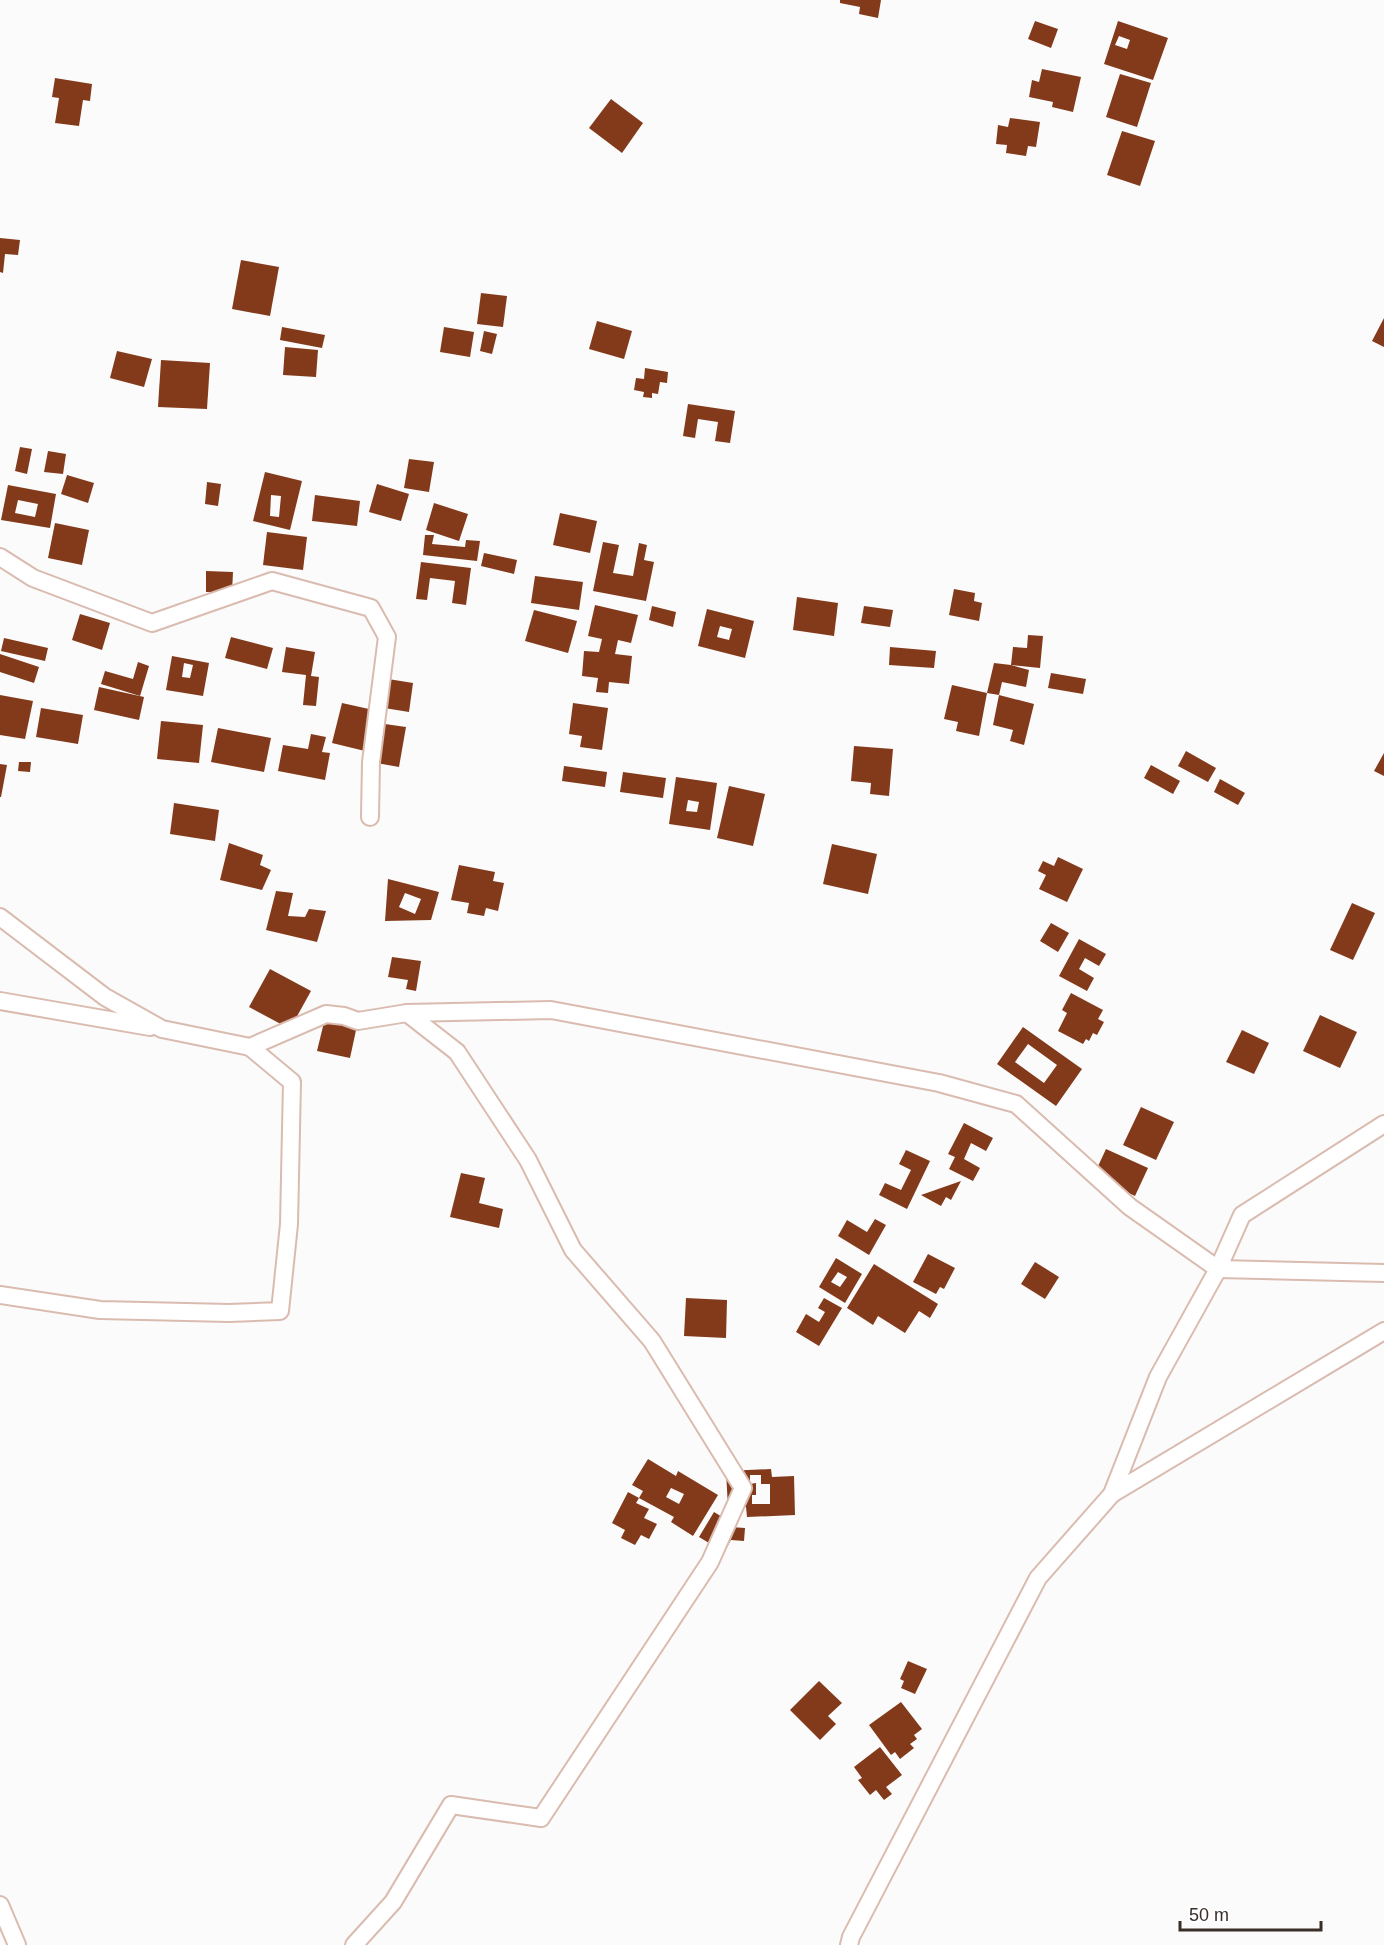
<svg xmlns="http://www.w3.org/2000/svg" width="1384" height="1945" viewBox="0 0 1384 1945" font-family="Arial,sans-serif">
<rect width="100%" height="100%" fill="#fbfbfb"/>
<g fill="#833a1b" fill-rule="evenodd">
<polygon points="840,0 881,0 878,18 859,14 860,7 840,3"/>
<polygon points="1035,21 1058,29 1051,48 1028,39"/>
<path d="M1118,21L1168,38L1153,80L1104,64ZM1119,36L1130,40L1127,49L1115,45Z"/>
<polygon points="1042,69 1081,77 1073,112 1052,107 1053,102 1029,97 1032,80 1039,82"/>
<polygon points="1120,74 1151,83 1137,127 1106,117"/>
<polygon points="55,78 92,84 90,101 83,100 79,126 55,123 59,98 52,97"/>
<polygon points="611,99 643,123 622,153 589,128"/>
<polygon points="1010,118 1040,122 1036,147 1028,146 1026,156 1006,153 1007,145 996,144 998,125 1008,127"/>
<polygon points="1122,131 1155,141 1140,186 1107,175"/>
<polygon points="0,238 20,240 18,255 5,254 3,273 0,272"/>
<polygon points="241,260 279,267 270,316 232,309"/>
<polygon points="481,293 507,296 503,327 477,324"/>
<polygon points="1384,318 1384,347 1372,341"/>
<polygon points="597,321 632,331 624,359 589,349"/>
<polygon points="282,327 325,335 322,348 280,340"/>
<polygon points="444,327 474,332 470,357 440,352"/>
<polygon points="484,331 497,334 492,354 480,351"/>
<polygon points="285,347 318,350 316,377 283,375"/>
<polygon points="117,351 152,359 144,387 110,378"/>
<polygon points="161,360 210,363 207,409 158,407"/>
<polygon points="645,368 668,372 667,383 660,382 658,394 652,393 652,398 643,397 644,392 634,390 636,378 644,379"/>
<polygon points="688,404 735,411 730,443 715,441 718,422 698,419 695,438 683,436"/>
<polygon points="20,447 32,449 27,474 15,471"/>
<polygon points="48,451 66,454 63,474 44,472"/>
<polygon points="409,459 434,462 429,492 404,488"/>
<path d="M265,472L302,481L290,530L253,521ZM271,495L281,496L279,517L270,516Z"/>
<polygon points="67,475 94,483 88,503 61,494"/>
<polygon points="207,482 221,484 218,506 205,504"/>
<polygon points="377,484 409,494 401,521 369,512"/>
<path d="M8,485L56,494L50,528L1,520ZM18,500L38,504L35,517L15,513Z"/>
<polygon points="315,495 360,501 357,526 312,521"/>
<polygon points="434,503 468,514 459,541 426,530"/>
<polygon points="560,513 597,521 590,553 553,545"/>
<polygon points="55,523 89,530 82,565 48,558"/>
<polygon points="267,532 307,537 303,570 263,565"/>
<polygon points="425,535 434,535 432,544 465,547 466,540 480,541 477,561 423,555"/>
<polygon points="603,542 619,545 613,573 633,576 639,543 647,545 644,560 654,562 646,601 593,591"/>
<polygon points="484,553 517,560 514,574 481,566"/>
<polygon points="421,562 471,568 466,605 452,603 455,581 430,578 427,600 416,599"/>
<polygon points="206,571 233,572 232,592 206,592"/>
<polygon points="535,576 583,582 579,610 531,603"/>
<polygon points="954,589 975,593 974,601 982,603 979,621 949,615"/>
<polygon points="797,597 838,603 834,636 793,630"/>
<polygon points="595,605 638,615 631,643 618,640 615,654 632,656 629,684 609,682 608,693 596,692 598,678 582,676 584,651 599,652 602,639 588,636"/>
<polygon points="652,606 676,612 673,627 649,620"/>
<polygon points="864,606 893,610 890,627 861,623"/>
<path d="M707,609L754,621L745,658L698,646ZM720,626L732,629L729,640L717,637Z"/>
<polygon points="534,610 577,621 568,653 525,641"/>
<polygon points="80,614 110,623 102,650 72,640"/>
<polygon points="1028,635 1043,636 1040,668 1011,665 1013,647 1027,648"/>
<polygon points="231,637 273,648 267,669 225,658"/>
<polygon points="4,638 48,648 45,661 1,651"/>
<polygon points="286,647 315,652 311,676 319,677 316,706 303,705 306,675 282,672"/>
<polygon points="890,647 936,651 934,668 889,665"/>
<polygon points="0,654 39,667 34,683 0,672"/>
<path d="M172,656L209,663L203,696L166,690ZM184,663L193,665L190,678L182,677Z"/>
<polygon points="138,662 149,666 140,696 101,684 105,671 133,679"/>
<polygon points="994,663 1011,665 1029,670 1026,687 1002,682 999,695 1034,704 1024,745 1010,741 1013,730 993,725 999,695 987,693"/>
<polygon points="1051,673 1086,679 1083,694 1048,688"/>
<polygon points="382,678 413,683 409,712 378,707"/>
<polygon points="952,685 987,693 979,736 956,731 958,722 944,719"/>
<polygon points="99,687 144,697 139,720 94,710"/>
<polygon points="0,695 33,701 25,739 0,735"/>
<polygon points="342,703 378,711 378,723 406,727 399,767 371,762 369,752 332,743"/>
<polygon points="573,703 608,708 602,750 580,747 582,736 569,734"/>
<polygon points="41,708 83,715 78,744 36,737"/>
<polygon points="161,721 203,725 199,763 157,759"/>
<polygon points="218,728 271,738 264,772 211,762"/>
<polygon points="311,734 326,737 322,752 330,753 325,780 278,771 283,745 308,749"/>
<polygon points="854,746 893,749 889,796 870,794 871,783 851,781"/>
<polygon points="1186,751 1216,768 1208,782 1178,766"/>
<polygon points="1384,753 1384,776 1374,771"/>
<polygon points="19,762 31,762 30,772 18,771"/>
<polygon points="0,764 7,765 1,797 0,797"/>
<polygon points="1151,765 1180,781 1173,794 1144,778"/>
<polygon points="564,766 607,772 605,787 562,781"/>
<polygon points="623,772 666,778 663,798 620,792"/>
<path d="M676,777L717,783L710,830L669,824ZM688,800L699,802L697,812L686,811Z"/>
<polygon points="1220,779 1245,793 1238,805 1214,792"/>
<polygon points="729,786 765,794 753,846 717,838"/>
<polygon points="174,803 219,810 215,841 170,834"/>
<polygon points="229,843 263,855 260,865 271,870 262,890 220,880"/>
<polygon points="832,844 877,854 868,894 823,884"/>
<polygon points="1058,857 1083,869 1067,902 1039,889 1046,875 1038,871 1043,861 1054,866"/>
<polygon points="459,865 495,872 493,881 504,883 498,911 486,908 484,916 467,913 469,903 451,900"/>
<path d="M388,879L439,892L431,920L385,921ZM405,893L421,899L415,914L399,907Z"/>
<polygon points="276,891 293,893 288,916 305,917 309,909 326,911 317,942 266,930"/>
<polygon points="1352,903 1375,913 1353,960 1330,950"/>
<polygon points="1051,923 1069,933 1058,952 1040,941"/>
<polygon points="1079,939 1106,954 1099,966 1085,958 1079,969 1094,978 1087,991 1059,976"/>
<polygon points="392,957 421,961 416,991 406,989 408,980 388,977"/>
<polygon points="270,969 311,991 290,1029 249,1007"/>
<polygon points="1071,993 1103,1010 1098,1019 1104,1022 1097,1035 1093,1033 1089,1041 1086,1039 1083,1044 1058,1031 1067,1013 1062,1010"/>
<polygon points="326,1014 358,1021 350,1058 317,1051"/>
<polygon points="1320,1015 1357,1032 1340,1068 1303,1051"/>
<path d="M1023,1027L1082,1069L1056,1106L997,1064ZM1028,1044L1057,1065L1044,1083L1015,1062Z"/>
<polygon points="1242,1030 1269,1043 1254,1074 1226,1062"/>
<polygon points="1141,1107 1174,1122 1156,1160 1123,1145"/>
<polygon points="964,1123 993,1138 986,1151 971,1143 964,1159 980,1168 973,1181 949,1169 955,1157 948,1154"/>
<polygon points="1106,1149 1148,1168 1135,1196 1093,1177"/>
<polygon points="906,1150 930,1161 907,1209 879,1195 885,1183 901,1190 911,1170 899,1164"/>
<polygon points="461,1173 485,1178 479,1203 503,1209 499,1228 450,1217"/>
<polygon points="961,1181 951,1200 946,1197 941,1206 921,1195"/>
<polygon points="875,1219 886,1225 869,1255 838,1236 847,1220 867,1232"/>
<polygon points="928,1254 955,1268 944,1289 940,1287 936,1294 913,1282"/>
<path d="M836,1258L862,1274L845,1303L819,1287ZM838,1272L847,1277L840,1287L831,1282Z"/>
<polygon points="1035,1262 1059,1277 1045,1299 1021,1284"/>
<polygon points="874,1264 938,1304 930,1318 919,1311 905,1333 878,1316 873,1325 847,1308"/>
<polygon points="686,1298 727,1300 726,1338 684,1336"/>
<polygon points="824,1298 842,1308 819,1346 796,1332 806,1314 819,1322 825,1312 818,1308"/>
<path d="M648,1459L676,1476L678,1471L718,1495L693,1536L671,1522L674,1517L639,1498L643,1491L632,1485ZM671,1488L684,1494L679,1504L666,1497Z"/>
<path d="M771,1469L772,1477L794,1476L795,1515L747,1517L746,1507L728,1508L726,1471ZM750,1475H761V1484H770V1504H752V1495H756V1483L750,1484Z"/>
<polygon points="628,1492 639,1498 636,1503 649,1509 644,1518 657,1524 649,1539 641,1535 635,1545 621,1538 625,1530 612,1523"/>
<polygon points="714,1512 724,1518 716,1532 731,1540 724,1552 699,1537"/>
<polygon points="731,1527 745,1528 744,1541 731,1540"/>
<polygon points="908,1661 927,1669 915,1694 901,1688 904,1681 900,1679"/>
<polygon points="819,1681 842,1703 828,1716 836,1724 820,1740 790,1710"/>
<polygon points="901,1702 922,1729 914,1735 917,1739 910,1744 914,1748 900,1759 895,1752 891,1755 869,1725"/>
<polygon points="880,1747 902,1775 886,1787 892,1794 884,1800 876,1790 870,1795 858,1780 862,1778 854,1767"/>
</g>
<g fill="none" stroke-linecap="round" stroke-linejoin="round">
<g stroke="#dabbaf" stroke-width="20">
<g id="minor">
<polyline points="0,557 33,578 152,623 272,581 371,608 387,637 371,762 370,817"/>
<polyline points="0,917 105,997 162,1029 250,1047 326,1014 344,1016 358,1021 407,1013 457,1052 528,1160 573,1250 652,1341 743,1488 710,1562 541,1818 451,1805 393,1902 354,1945"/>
<polyline points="0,1001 150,1027"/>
<polyline points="407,1013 551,1010 939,1083 1016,1104 1130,1207 1218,1269 1384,1273"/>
<polyline points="0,1295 100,1310 229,1313 280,1311 289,1224 292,1082 250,1047"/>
<polyline points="1112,1494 1384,1331"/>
<polyline points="0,1905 17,1945"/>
<polyline points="849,1945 851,1937 1038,1578 1112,1494 1158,1377 1218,1269 1242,1215 1384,1124"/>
</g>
</g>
<use href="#minor" stroke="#fff" stroke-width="16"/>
</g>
<path d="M1180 1921v9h141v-9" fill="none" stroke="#3a2e29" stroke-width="3"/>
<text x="1189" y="1921" font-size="18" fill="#3a2e29" stroke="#ffffff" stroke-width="4.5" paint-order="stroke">50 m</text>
</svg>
